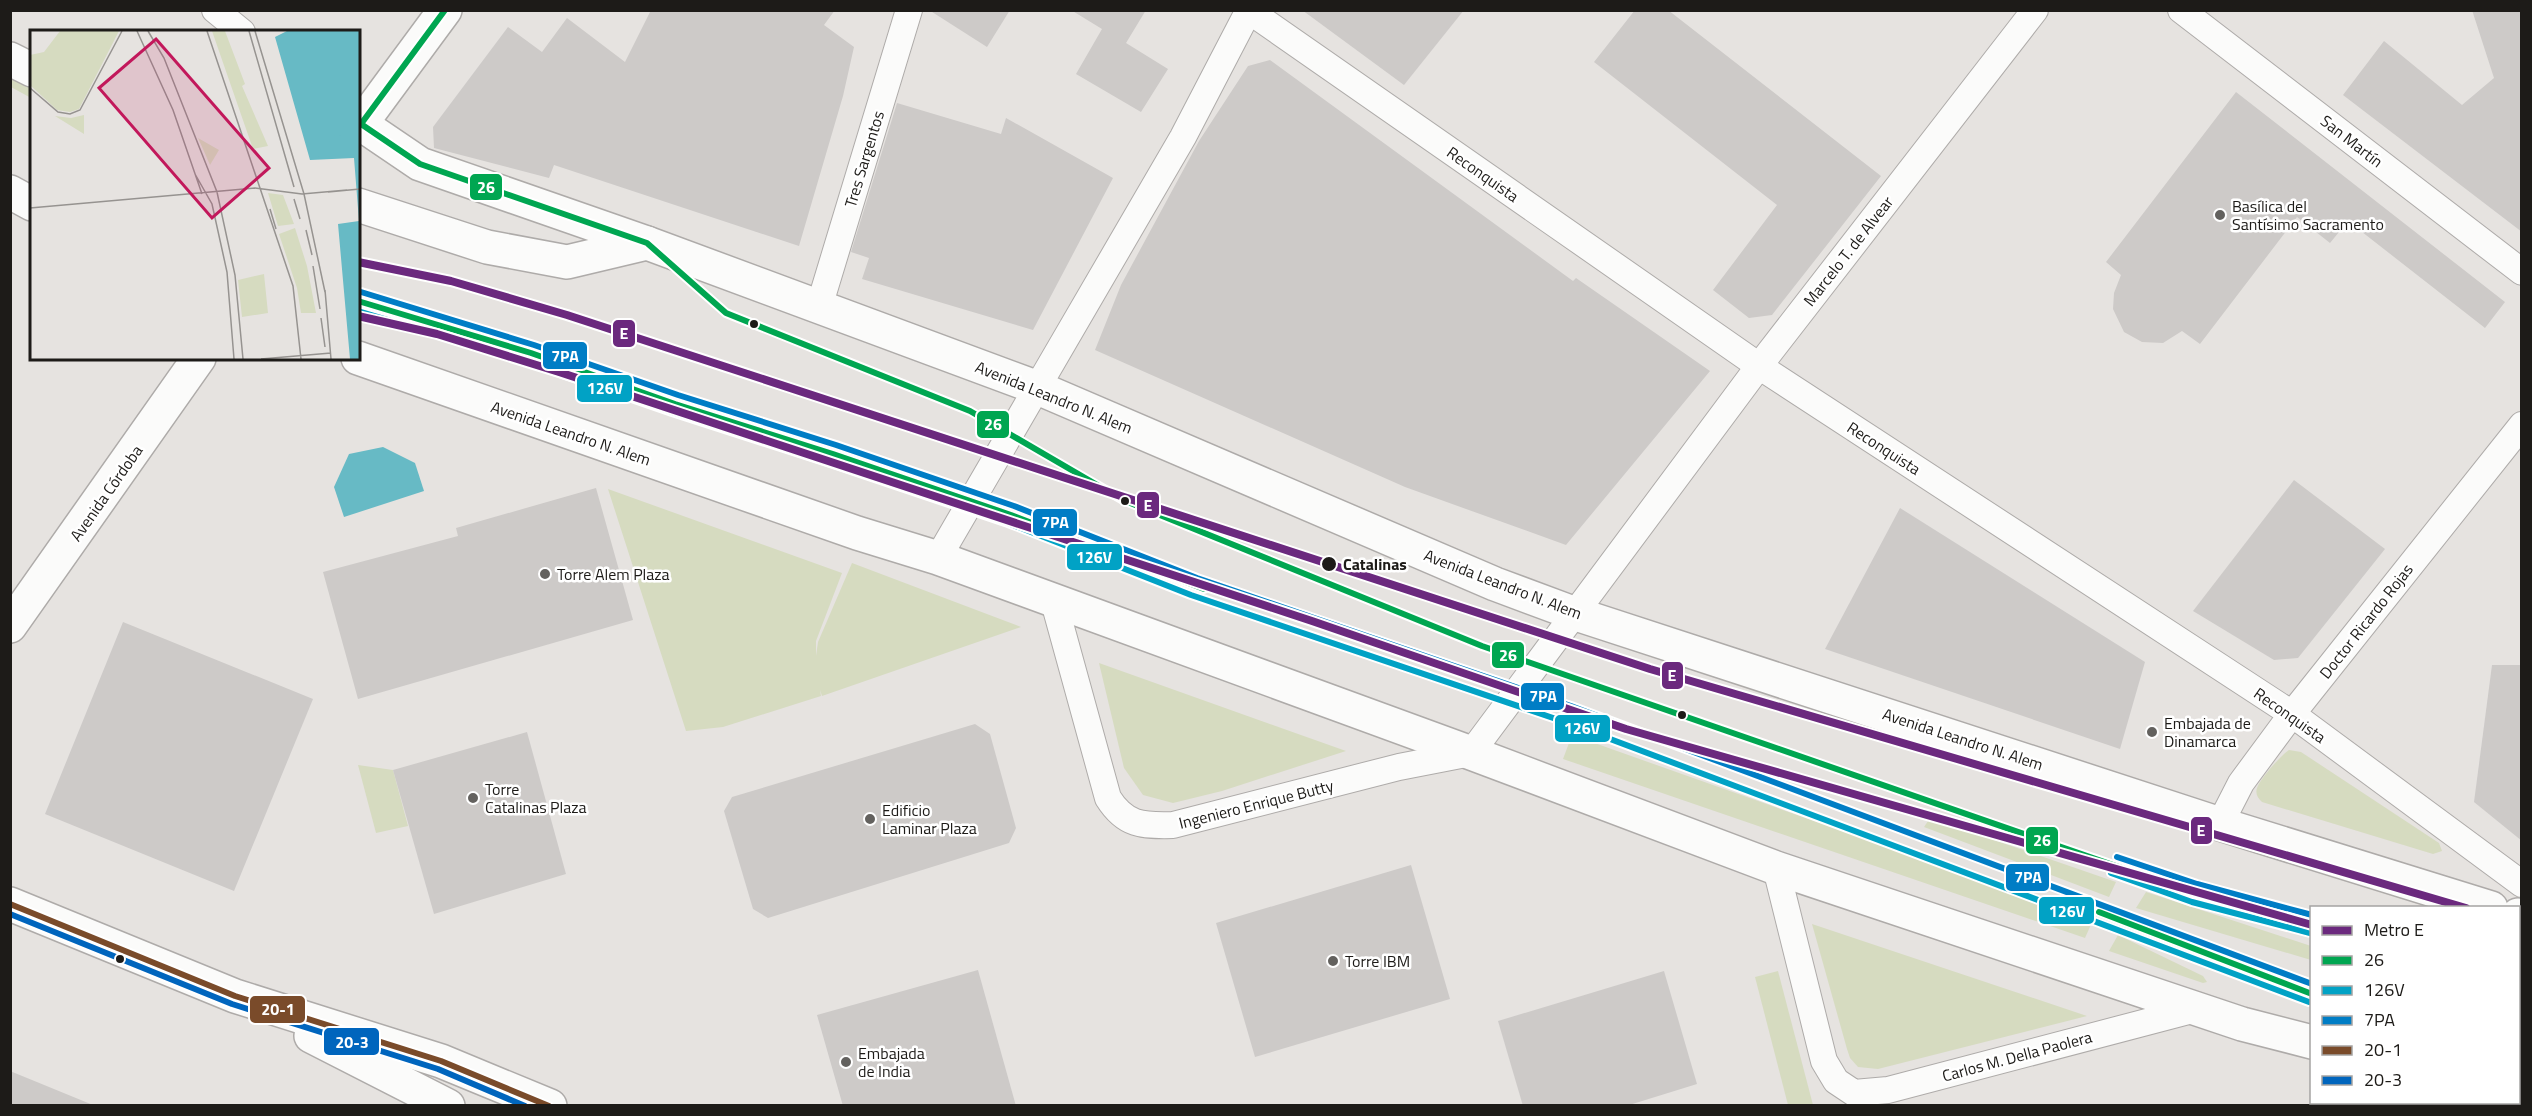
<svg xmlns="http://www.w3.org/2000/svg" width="2532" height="1116" viewBox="0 0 2532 1116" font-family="'Titillium Web',sans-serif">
<rect width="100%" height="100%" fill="#e6e3e0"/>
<g fill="#d6dbc0">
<polygon points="10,74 31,86 31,98 11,87"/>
<polygon points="608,489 842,573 816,641 816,656 818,642 852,563 1021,627 822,696 820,690 821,696 723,727 686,731"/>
<polygon points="1099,663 1346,751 1222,791 1173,803 1143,795 1124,768"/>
<polygon points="1572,735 2093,920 2085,938 1563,759"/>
<path d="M2289,750L2301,752L2439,843L2442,851L2433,854L2262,802C2258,798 2255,794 2257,788C2260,779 2281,755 2289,750Z"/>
<polygon points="358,765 393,770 408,826 376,833"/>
<polygon points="1930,818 2116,882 2109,897 1924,827"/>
<polygon points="2146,892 2311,946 2311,960 2136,908"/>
<polygon points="1812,924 2087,1016 1878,1069 1858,1067 1850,1058 1847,1049"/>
<polygon points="2118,935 2203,976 2207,982 2203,983 2109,951"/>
<polygon points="1778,971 1813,1105 1788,1105 1755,977"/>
</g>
<polygon fill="#67bac5" points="383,447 415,463 424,491 344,517 334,487 349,454"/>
<g fill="#cdcac8">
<polygon points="651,10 835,10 824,25 854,47 843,96 799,246 554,165 549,178 434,148 433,127 508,27 542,52 567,18 625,62"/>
<polygon points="929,10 1010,10 987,47"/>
<polygon points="1071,10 1146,10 1126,43 1168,69 1141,112 1076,74 1102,29"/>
<polygon points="1302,10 1464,10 1404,85"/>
<polygon points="1635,10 1668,10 1881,176 1772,315 1749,318 1713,290 1777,205 1594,62"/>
<polygon points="2472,10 2522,10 2522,232 2343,95 2384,41 2462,105 2494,78"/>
<polygon points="1270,60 1573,281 1576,278 1710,371 1566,545 1405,487 1095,350 1121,285 1199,141 1248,66"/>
<polygon points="2236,92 2505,302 2485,328 2348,221 2330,243 2297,217 2200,344 2182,331 2163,343 2142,342 2124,332 2113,309 2114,293 2121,275 2106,262"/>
<polygon points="897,103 1001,134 1006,118 1113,178 1033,330 862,279 869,258 851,252"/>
<polygon points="2294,480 2385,549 2298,658 2274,660 2193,611"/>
<polygon points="596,488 633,620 358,699 323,572 458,536 456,528"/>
<polygon points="1900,508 2145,662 2120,749 1825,649"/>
<polygon points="123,622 313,699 234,891 45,814"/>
<polygon points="2492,665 2522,665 2522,841 2474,802"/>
<polygon points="975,724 990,734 1016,828 1009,843 768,918 753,909 724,811 732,797"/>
<polygon points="527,732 566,874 434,914 393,770"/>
<polygon points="1411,865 1450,999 1255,1057 1216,923"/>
<polygon points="978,970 1016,1106 843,1106 817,1015"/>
<polygon points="1664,971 1697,1084 1626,1106 1523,1106 1498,1021"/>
<polygon points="10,1071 93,1105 93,1106 10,1106"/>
</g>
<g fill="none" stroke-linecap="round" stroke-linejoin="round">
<g stroke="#aeaba9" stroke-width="28">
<g id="minor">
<polyline points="215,10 242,32"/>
<polyline points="1248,10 1759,366 2292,714 2522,884"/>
<polyline points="2181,10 2522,272"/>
<polyline points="819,307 909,10"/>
<polyline points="938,558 1183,137 1249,10"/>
<path d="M1054,602L1108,798C1125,825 1142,826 1173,825L1399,767L1471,753L1759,366L2035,10"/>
<polyline points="2220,824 2241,783 2292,714 2522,425"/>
<polyline points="1776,868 1824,1061 1836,1081 1854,1093 1888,1090 2200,1008"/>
</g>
</g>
<g stroke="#aeaba9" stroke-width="36">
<g id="secondary">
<polyline points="10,904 235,996 441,1061 550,1106"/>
<polyline points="311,1036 448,1106"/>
</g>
</g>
<g stroke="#aeaba9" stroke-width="36">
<g id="primary">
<polyline points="10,59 32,70"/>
<polyline points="361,124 420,164 647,243 1038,388 1495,584 1573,613 2220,824 2491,908"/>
<polyline points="358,128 445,10"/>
<polyline points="10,192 32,204"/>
<polyline points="358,205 487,247 567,262 647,243"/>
<polyline points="358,358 857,533 938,558 1471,753 1776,868 2242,1024 2312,1042"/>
<polyline points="10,626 199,358"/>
<polyline points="2518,915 2522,916"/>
<polyline points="2518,1084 2522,1084"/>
</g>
</g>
<use href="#minor" stroke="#fbfbfa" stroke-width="26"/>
<use href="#secondary" stroke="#fbfbfa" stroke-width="33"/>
<use href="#primary" stroke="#fbfbfa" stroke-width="33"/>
<g stroke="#fff" stroke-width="10">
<g id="bus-1">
<polyline points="445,10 361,124 420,164 647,243 726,313 970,411 1123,500 1482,646 2194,893 2312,924"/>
<polyline points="358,301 531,353 675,404 833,454 1011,515 1204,589"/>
<polyline points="2099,912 2312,994"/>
</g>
</g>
<g stroke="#fff" stroke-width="10">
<g id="bus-2">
<polyline points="358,311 528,362 672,412 830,463 1008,523 1191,595 1565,722 2309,1002"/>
<polyline points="2111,873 2192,902 2310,933"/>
</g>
</g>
<g stroke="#fff" stroke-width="10">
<g id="bus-3">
<polyline points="361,292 534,345 678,395 836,445 1014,506 1197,578 1571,706 2312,984"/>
<polyline points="2117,857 2197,884 2312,915"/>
</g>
</g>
<g stroke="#fff" stroke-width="10">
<polyline id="bus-4" points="10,904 235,996 441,1061 549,1106"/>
</g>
<g stroke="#fff" stroke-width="10">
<polyline id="bus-5" points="10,914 232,1004 438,1069 525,1106"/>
</g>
<use href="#bus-1" stroke="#00a651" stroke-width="6"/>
<use href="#bus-2" stroke="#01a2c5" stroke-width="6"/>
<use href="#bus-3" stroke="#007dc5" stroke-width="6"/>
<use href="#bus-4" stroke="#7a4b2a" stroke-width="6"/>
<use href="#bus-5" stroke="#0065bd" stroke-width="6"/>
<g stroke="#fff" stroke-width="12">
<g id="metro-1">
<polyline points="358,262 451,281 567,315 1650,669 2466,908"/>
<polyline points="358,316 437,334 559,372 1312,621 1626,729 2312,925"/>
</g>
</g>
<use href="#metro-1" stroke="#6b297e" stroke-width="8"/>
</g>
<g fill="#63615e" stroke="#fff" stroke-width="2">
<circle cx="2220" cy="215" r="6"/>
<circle cx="545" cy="574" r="6"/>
<circle cx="2152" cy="732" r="6"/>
<circle cx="473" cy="798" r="6"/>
<circle cx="870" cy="819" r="6"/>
<circle cx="1333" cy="961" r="6"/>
<circle cx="846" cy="1062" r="6"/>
</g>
<g fill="#1d1b18" stroke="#fff" stroke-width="2">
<circle cx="754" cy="324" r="5"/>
<circle cx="1125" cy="501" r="5"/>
<circle cx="1329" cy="564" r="8"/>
<circle cx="1682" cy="715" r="5"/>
<circle cx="120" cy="959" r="5"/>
</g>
<g text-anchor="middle" stroke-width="5" stroke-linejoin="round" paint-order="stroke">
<g font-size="16" fill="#1d1b18" stroke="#fff">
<text transform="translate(2352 141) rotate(38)" y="6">San Martín</text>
<text transform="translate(864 159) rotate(-73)" y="6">Tres Sargentos</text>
<text transform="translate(1483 174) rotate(35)" y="6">Reconquista</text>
<text transform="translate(1848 251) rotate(-52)" y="6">Marcelo T. de Alvear</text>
<text transform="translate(1054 397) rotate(22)" y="6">Avenida Leandro N. Alem</text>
<text transform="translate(571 433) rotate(19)" y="6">Avenida Leandro N. Alem</text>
<text transform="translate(1884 448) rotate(33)" y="6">Reconquista</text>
<text transform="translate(106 493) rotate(-55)" y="6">Avenida Córdoba</text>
<text transform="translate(1503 584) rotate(21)" y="6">Avenida Leandro N. Alem</text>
<text transform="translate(2366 621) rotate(-52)" y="6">Doctor Ricardo Rojas</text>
<text transform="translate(2290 715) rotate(35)" y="6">Reconquista</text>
<text transform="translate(1963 739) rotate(18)" y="6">Avenida Leandro N. Alem</text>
<text transform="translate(1256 804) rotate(-14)" y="6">Ingeniero Enrique Butty</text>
<text transform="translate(2017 1056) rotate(-15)" y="6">Carlos M. Della Paolera</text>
</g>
<g font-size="16" fill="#1d1b18" stroke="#fff" text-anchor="start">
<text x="2232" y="212">Basílica del<tspan x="2232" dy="18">Santísimo Sacramento</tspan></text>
<text x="557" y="580">Torre Alem Plaza</text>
<text x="2164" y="729">Embajada de<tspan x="2164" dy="18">Dinamarca</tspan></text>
<text x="485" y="795">Torre<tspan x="485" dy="18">Catalinas Plaza</tspan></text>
<text x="882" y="816">Edificio<tspan x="882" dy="18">Laminar Plaza</tspan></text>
<text x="1345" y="967">Torre IBM</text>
<text x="858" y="1059">Embajada<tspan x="858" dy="18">de India</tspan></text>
</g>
<g font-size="16" font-weight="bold" fill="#1d1b18" stroke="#fff" text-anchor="start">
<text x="1343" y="570">Catalinas</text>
</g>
</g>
<g transform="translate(30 30)">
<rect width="330" height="330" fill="#e6e3e0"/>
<path d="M30,1H89L49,79L40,82L27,80L0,55V25L14,22ZM182,1H195L215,54L212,56L238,116L223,119ZM54,85V104L25,86L41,88ZM168,108L189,120L180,135L173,119ZM238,163L253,165L264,194L248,196ZM265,198L277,236L286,283H271L267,258L249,204ZM234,244L238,283L212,287L208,250Z" fill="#d6dbc0"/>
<path d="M257,1H330V329H320L308,194L329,191L324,128L280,130L245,7Z" fill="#67bac5"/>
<path fill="none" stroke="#67bac5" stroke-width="3" d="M309,105L330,84M288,126L330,81"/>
<path fill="none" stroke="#969390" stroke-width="1.5" d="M107,1L143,80L172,164M118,1L134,28L187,162L205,245L213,329M177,1L263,256L271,329M219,1L264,157M225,1L274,164L295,262M0,58L28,82L40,84L50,80L92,1M165,144L182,174L197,242L204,329M298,162L330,159M264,169L270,189M0,178L225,158L272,164L317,160M240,179L246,199M276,200L282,225M283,236L290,279M295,260L301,329M291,288L295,317M231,329L301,323"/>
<path fill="#c2185b" fill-opacity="0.15" stroke="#c2185b" stroke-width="3" d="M126,9L239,138L182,188L69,58Z"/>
<rect width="330" height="330" fill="none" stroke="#1d1b18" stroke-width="3"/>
</g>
<g stroke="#fff" stroke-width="2">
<rect x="469" y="173" width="34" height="28" rx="6" fill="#00a651"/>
<rect x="612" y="319" width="24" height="29" rx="6" fill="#6b297e"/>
<rect x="542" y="341" width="46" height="29" rx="6" fill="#007dc5"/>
<rect x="576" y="374" width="57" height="29" rx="6" fill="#01a2c5"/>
<rect x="976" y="410" width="34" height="29" rx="6" fill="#00a651"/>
<rect x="1136" y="491" width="24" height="28" rx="6" fill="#6b297e"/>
<rect x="1032" y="508" width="46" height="29" rx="6" fill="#007dc5"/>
<rect x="1066" y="543" width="57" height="28" rx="6" fill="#01a2c5"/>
<rect x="1491" y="641" width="34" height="28" rx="6" fill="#00a651"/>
<rect x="1661" y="661" width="23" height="29" rx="6" fill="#6b297e"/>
<rect x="1520" y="682" width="45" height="29" rx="6" fill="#007dc5"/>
<rect x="1554" y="714" width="57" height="29" rx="6" fill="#01a2c5"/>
<rect x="2190" y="816" width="23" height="29" rx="6" fill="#6b297e"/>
<rect x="2025" y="826" width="34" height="29" rx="6" fill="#00a651"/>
<rect x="2005" y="863" width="45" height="29" rx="6" fill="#007dc5"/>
<rect x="2038" y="896" width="57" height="29" rx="6" fill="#01a2c5"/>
<rect x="249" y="995" width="57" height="29" rx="6" fill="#7a4b2a"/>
<rect x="323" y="1027" width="57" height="29" rx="6" fill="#0065bd"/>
</g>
<g font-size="16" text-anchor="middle" font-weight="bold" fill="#fff">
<text x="486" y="193">26</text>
<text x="624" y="339">E</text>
<text x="565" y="362">7PA</text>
<text x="605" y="394">126V</text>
<text x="993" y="430">26</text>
<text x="1148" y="511">E</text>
<text x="1055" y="528">7PA</text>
<text x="1094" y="563">126V</text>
<text x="1508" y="661">26</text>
<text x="1672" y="681">E</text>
<text x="1543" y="702">7PA</text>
<text x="1582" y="734">126V</text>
<text x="2201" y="836">E</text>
<text x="2042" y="846">26</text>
<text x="2028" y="883">7PA</text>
<text x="2067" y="917">126V</text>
<text x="278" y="1015">20-1</text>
<text x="352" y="1048">20-3</text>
</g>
<rect width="2532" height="1116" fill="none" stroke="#1d1b18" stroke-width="24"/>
<rect x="2310" y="906" width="210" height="198" fill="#ffffff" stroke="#a5a4a3" stroke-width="1.5"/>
<rect x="2322" y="926" width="30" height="9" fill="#6b297e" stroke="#a5a4a3" stroke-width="1.5"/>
<text x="2364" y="936" font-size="18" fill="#1d1b18">Metro E</text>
<rect x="2322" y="956" width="30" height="9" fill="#00a651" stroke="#a5a4a3" stroke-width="1.5"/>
<text x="2364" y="966" font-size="18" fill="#1d1b18">26</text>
<rect x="2322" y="986" width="30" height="9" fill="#01a2c5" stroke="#a5a4a3" stroke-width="1.5"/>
<text x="2364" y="996" font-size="18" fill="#1d1b18">126V</text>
<rect x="2322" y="1016" width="30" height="9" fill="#007dc5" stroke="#a5a4a3" stroke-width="1.5"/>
<text x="2364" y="1026" font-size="18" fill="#1d1b18">7PA</text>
<rect x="2322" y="1046" width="30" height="9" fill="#7a4b2a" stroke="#a5a4a3" stroke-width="1.5"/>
<text x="2364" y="1056" font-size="18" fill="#1d1b18">20-1</text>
<rect x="2322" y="1076" width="30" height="9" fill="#0065bd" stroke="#a5a4a3" stroke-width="1.5"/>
<text x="2364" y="1086" font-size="18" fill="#1d1b18">20-3</text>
</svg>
